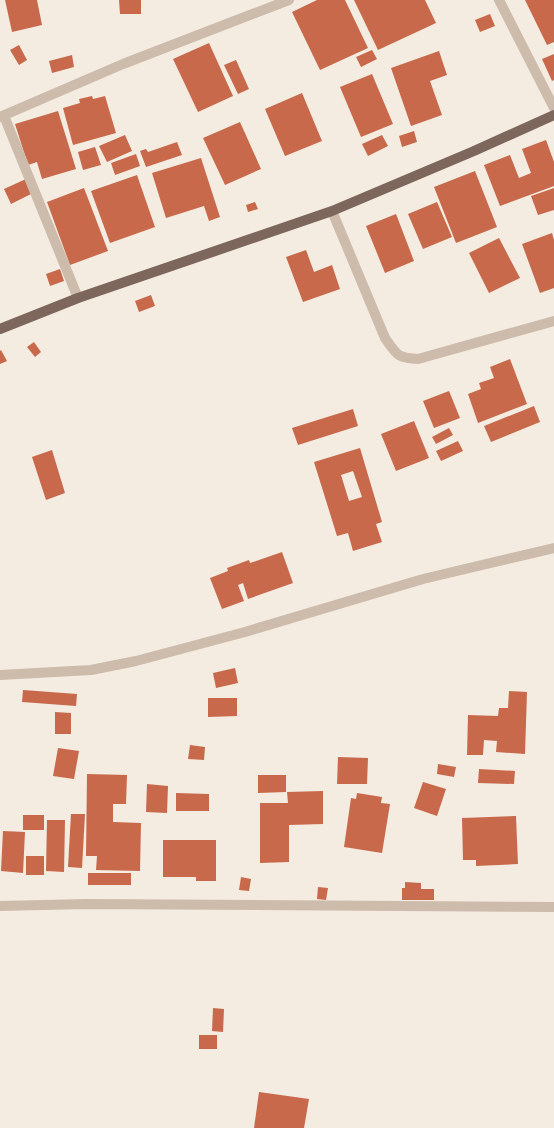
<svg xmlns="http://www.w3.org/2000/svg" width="554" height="1128" viewBox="0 0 554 1128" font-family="Montserrat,sans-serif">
<rect width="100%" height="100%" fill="#f4ebe1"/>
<g fill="#c8694b" fill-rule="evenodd">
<polygon points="5,0 37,0 42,25 12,32"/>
<polygon points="119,0 141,0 141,14 120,14"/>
<polygon points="317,0 345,0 368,48 320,70 292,12"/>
<polygon points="354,0 425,0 436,23 378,50"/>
<polygon points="525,0 554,0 554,42 547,45"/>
<polygon points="490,14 495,26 480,32 475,20"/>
<polygon points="209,43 233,96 198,112 173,59"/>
<polygon points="19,45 27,60 19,65 10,50"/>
<polygon points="372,50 377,59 361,67 356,57"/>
<polygon points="439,51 447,75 430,81 442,115 411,126 391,68"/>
<polygon points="554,54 554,80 552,81 542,59"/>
<polygon points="72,55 74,67 52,73 49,61"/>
<polygon points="236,60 249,89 238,94 224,65"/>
<polygon points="372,74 393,124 361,137 340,87"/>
<polygon points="302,93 322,141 285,156 265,109"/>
<polygon points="92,96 93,99 105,96 116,133 73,145 63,108 80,103 79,99"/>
<polygon points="58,111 76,169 42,179 37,162 28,165 15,124"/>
<polygon points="240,122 261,169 225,185 203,138"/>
<polygon points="414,131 417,142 402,147 399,136"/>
<polygon points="125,135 132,151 107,162 99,146"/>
<polygon points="382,135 388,146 368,156 362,144"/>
<polygon points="546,140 554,162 554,186 500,206 484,165 510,155 519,178 531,173 522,149"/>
<polygon points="177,142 182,155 146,167 140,151 146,149 148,152"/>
<polygon points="95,147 101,165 83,170 78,152"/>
<polygon points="136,154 140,166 115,175 111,163"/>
<polygon points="201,158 220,217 209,221 204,206 166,218 152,173"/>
<polygon points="475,171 497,227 456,243 434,187"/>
<polygon points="137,175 155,227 110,243 91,191"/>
<polygon points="26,179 33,193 11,204 4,189"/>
<polygon points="84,188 108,251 70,265 47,202"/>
<polygon points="554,188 554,210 538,215 531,196"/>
<polygon points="255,202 258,209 248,212 246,205"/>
<polygon points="437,202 452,237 423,249 408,214"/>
<polygon points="396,214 414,261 385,273 366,226"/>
<polygon points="552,233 554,240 554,288 540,293 522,244"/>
<polygon points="499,238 520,278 489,293 469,253"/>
<polygon points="306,250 314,272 332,265 340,289 303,302 286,257"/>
<polygon points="60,269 64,281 50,286 46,274"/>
<polygon points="151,295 155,306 139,312 135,301"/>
<polygon points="34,342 41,352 35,357 27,347"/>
<polygon points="1,350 7,361 0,364 0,351"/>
<polygon points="510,359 527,404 478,423 468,394 481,389 479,383 494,378 490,367"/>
<polygon points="449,391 460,418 434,428 423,401"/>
<polygon points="534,406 540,422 491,442 484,426"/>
<polygon points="353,409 358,426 298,445 292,428"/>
<polygon points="414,421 429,458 396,471 381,434"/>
<polygon points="449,428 453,435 436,444 432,437"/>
<polygon points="458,441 463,451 441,461 436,451"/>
<path d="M360,448L382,522L376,524L382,542L353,551L348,533L337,536L314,462ZM353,471L362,497L349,501L341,475Z"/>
<polygon points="52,450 65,493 46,500 32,457"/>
<polygon points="282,552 293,583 248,599 243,583 238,585 244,601 222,609 210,578 228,571 227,568 249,560 250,563"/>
<polygon points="235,668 238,683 216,688 213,673"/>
<polygon points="23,690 77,694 76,706 22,702"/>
<polygon points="509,691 527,692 525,754 496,752 497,741 484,740 483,755 467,755 468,715 498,716 499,708 508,708"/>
<polygon points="208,698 237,698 237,716 208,717"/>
<polygon points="55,712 71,713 71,734 55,734"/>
<polygon points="190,745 205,747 204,760 188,759"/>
<polygon points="58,748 79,751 74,779 53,776"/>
<polygon points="338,757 368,758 367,784 337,784"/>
<polygon points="438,764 456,767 454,777 437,774"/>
<polygon points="479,769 515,771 514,784 478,783"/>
<polygon points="87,774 127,775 126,804 113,804 113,822 141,823 140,871 96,870 97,856 86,856"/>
<polygon points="258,775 286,775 286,792 258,793"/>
<polygon points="423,782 446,789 437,816 414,808"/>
<polygon points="147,784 168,786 167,813 146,812"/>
<polygon points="323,791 323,824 289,825 289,862 260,863 260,803 288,803 287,792"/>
<polygon points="176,793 209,794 209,811 176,811"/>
<polygon points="357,793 382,797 381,803 390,804 382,853 344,847 351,798 356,799"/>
<polygon points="71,814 85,814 82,868 68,867"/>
<rect x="23" y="815" width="21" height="15"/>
<polygon points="516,816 518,864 476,866 476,860 463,860 462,818"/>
<polygon points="47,820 65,820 64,872 46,871"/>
<polygon points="3,831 25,832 23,873 1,871"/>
<polygon points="163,840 216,840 216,881 196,881 196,877 163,877"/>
<rect x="26" y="856" width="18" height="19"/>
<rect x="88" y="873" width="43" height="12"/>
<polygon points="241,877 251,879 249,891 239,890"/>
<polygon points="405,882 421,883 421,889 434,889 434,900 402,900 402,888 405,888"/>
<polygon points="318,887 328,888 326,900 317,899"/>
<polygon points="213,1008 224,1009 223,1032 212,1031"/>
<rect x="199" y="1035" width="18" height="14"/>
<polygon points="259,1092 309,1099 304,1128 254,1128"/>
</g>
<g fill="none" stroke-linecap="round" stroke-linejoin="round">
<g stroke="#cdbbac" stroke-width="10">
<polyline points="499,0 554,108"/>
<polyline points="4,116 78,298"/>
<polyline points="0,117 123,64 289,0"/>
<path d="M332,211L385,338C397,355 397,358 418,359L554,321"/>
<polyline points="0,675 91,670 136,661 245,632 423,579 554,548"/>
<polyline points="0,906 86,904 554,907"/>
</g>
<polyline stroke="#7d675c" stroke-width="10" points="0,329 78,298 332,211 474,151 554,115"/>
</g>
</svg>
